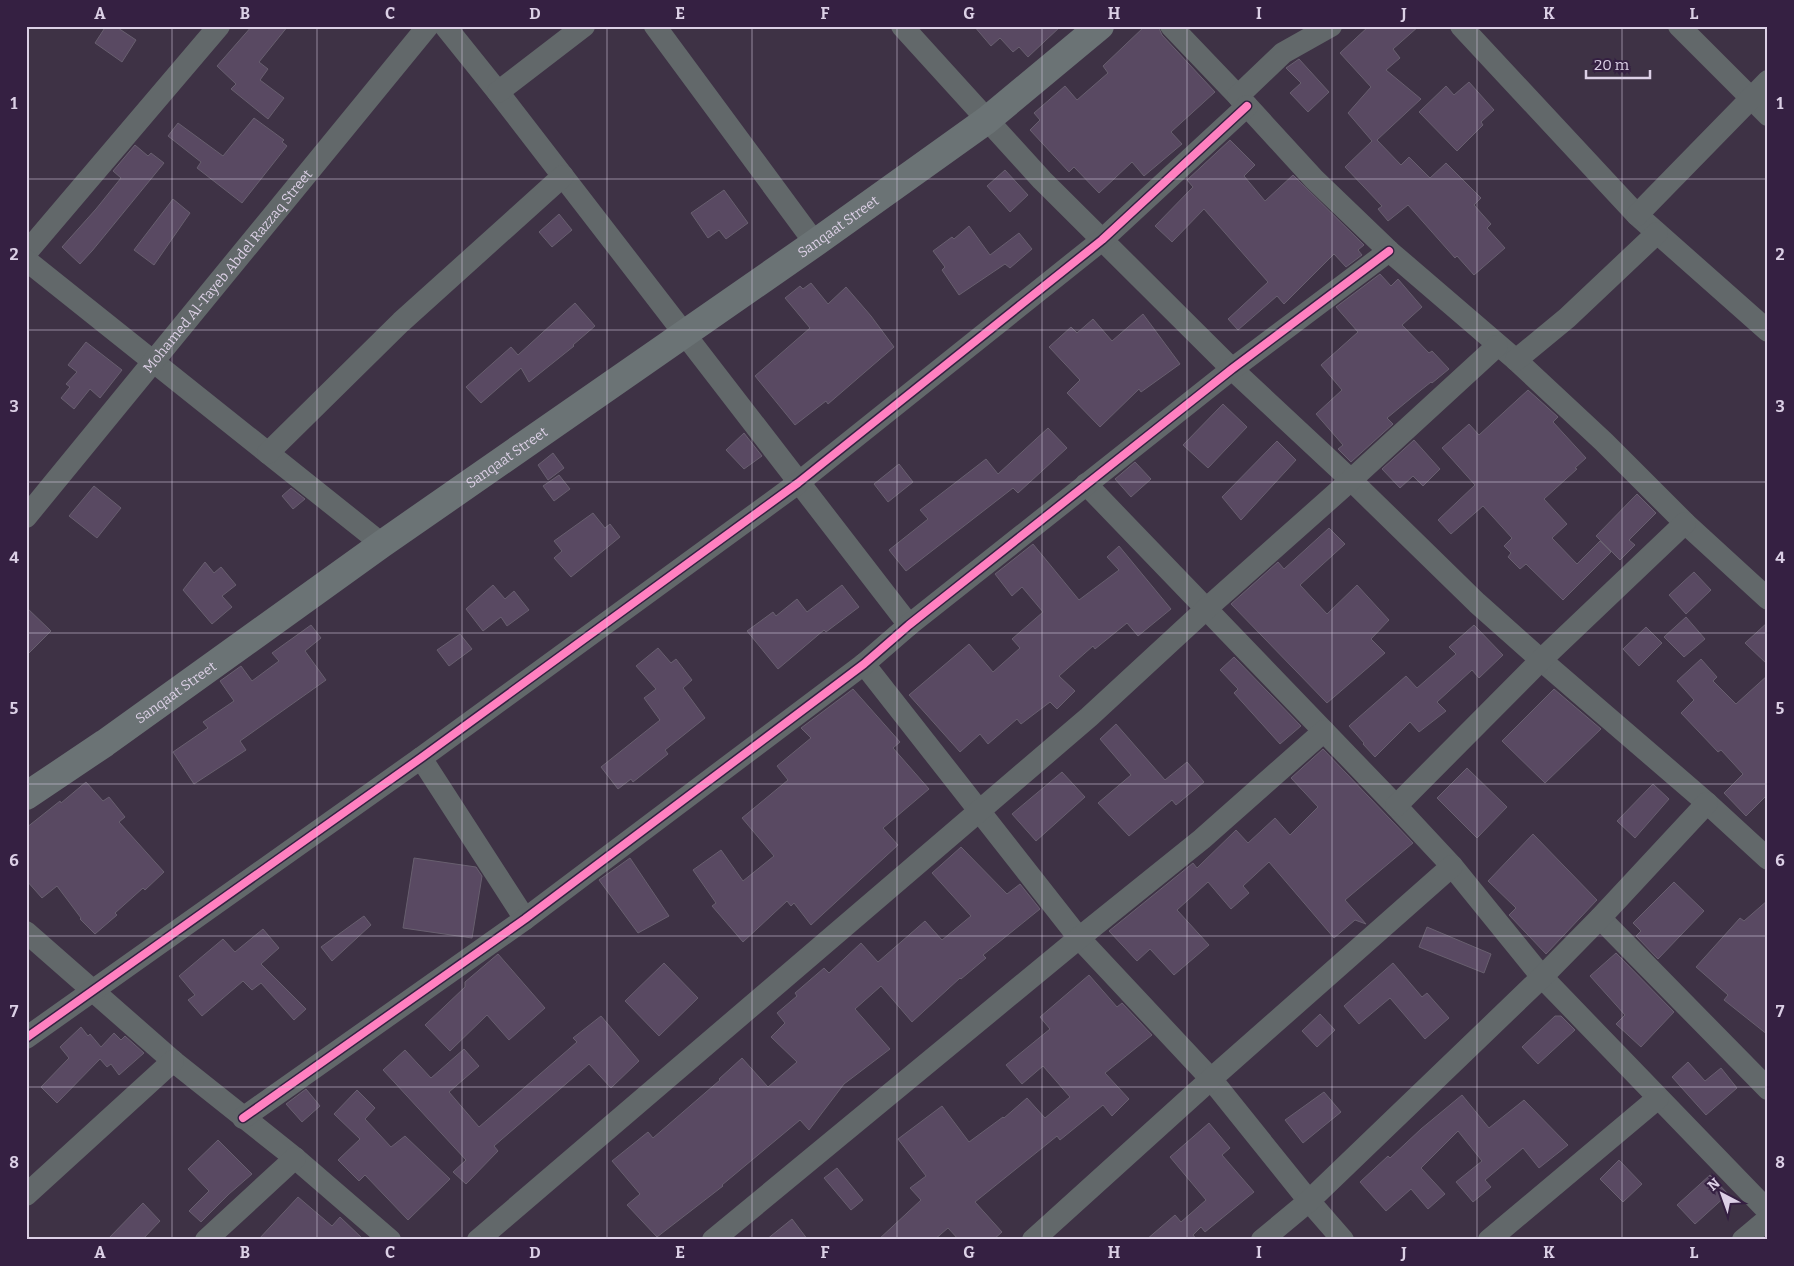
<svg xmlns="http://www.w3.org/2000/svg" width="1794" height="1266" viewBox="0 0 1794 1266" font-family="Bitter,serif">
<rect width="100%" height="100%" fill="#3e3245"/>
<g fill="#594962" stroke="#685f6f">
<polygon points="106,26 115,26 136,40 122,62 95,43"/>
<polygon points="252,26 288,26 259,62 268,69 260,80 284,98 268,119 231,89 236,84 217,66"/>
<polygon points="974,26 1061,26 1028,57 1019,47 1013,52 1000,38 991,46"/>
<polygon points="1145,26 1158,26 1162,35 1215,92 1171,132 1182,144 1144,176 1132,162 1099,193 1074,167 1069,172 1030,130 1040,120 1034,113 1065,86 1077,100 1108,73 1103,66"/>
<polygon points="1369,26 1419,26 1393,49 1400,58 1386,70 1421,99 1377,140 1401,165 1409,157 1430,178 1446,163 1481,198 1474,205 1491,224 1487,228 1505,248 1474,275 1457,256 1455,258 1408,205 1388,221 1378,209 1382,206 1345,167 1372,141 1348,113 1371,87 1340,53"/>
<polygon points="1299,59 1329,92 1308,112 1290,93 1301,83 1286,68"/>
<polygon points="1469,82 1494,110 1481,122 1483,125 1457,151 1419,112 1446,86 1454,95"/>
<polygon points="254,118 284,140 282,142 287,146 242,203 197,168 201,162 168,136 178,123 223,156"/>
<polygon points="1230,140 1255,165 1244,176 1265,201 1293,175 1364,245 1358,250 1362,255 1346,267 1334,254 1284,304 1277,296 1238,330 1228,319 1268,282 1204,209 1172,242 1155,226 1193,187 1187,180"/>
<polygon points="135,145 148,156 151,153 164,163 92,251 80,264 62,247 96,209 121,178 113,171"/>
<polygon points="1005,170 1028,195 1010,212 987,186"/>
<polygon points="724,190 748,223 726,239 719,230 708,238 691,213"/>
<polygon points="173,199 190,213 154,265 134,250"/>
<polygon points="559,214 572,230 552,247 539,232"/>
<polygon points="969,226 990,255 1019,233 1032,249 1010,268 1005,264 959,295 942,270 945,267 933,251 952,237 954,239"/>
<polygon points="1380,274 1391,286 1398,279 1422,307 1402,325 1429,353 1432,351 1449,369 1432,383 1431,382 1416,394 1387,418 1393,424 1351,462 1338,449 1343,445 1316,414 1342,390 1321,365 1358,332 1336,307"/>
<polygon points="811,283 828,304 846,287 871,316 894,347 828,404 826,401 795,425 755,376 810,328 785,298 800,286 803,289"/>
<polygon points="575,303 595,326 573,345 574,346 529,382 521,368 481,403 466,387 511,347 518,355"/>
<polygon points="1143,314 1180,364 1141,392 1139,389 1100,427 1067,393 1080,380 1049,347 1071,327 1077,333 1093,319 1112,341"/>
<polygon points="86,342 122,370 100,398 90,389 74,409 61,398 70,387 66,384 77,372 68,365"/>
<polygon points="1528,390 1558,417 1553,422 1586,458 1575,468 1577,469 1544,499 1567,524 1552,538 1577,564 1600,541 1611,552 1563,600 1526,564 1520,569 1508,557 1511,553 1504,546 1512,538 1483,506 1451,534 1438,520 1475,485 1442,448 1469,424 1479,435"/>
<polygon points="1223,404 1247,427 1208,468 1183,445"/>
<polygon points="1048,428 1067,448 1018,493 1013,488 906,571 889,550 928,519 920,510 986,459 998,474"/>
<polygon points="744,433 762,456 744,469 726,450"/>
<polygon points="1414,440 1440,469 1423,486 1413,476 1400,488 1382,469"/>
<polygon points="1277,441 1296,460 1241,520 1222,497"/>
<polygon points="553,453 564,468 548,480 538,465"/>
<polygon points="1135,462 1151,479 1131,497 1115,479"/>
<polygon points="899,464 913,482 888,502 874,484"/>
<polygon points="559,475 570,489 554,501 543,486"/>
<polygon points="94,486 121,508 97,538 69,516"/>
<polygon points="291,488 305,499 293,509 282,496"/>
<polygon points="1637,494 1656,513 1629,540 1635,545 1620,560 1596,536"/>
<polygon points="593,513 605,528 610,524 620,537 571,577 554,558 562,551 554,541"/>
<polygon points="1329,528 1345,544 1300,585 1327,614 1357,585 1389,620 1371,639 1385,653 1327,703 1231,604 1278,562 1284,569"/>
<polygon points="1033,544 1079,600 1119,570 1107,557 1119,546 1171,609 1138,636 1127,623 1095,649 1093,646 1059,676 1075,691 1057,709 1050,702 1021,724 1017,719 988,744 980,734 960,752 909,695 969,644 993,672 1020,648 1012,639 1043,612 1022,587 1012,596 995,574"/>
<polygon points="205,562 214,573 221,567 236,585 222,596 232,607 212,624 183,590"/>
<polygon points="1694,572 1711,590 1686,614 1669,595"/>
<polygon points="493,585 505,599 514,591 529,610 507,626 501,617 483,631 466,609"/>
<polygon points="842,585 859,607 826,632 824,630 778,669 747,631 773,612 776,616 797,599 807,612"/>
<polygon points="26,607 51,631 26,656"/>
<polygon points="1686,617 1705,639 1684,657 1664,637"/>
<polygon points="1768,622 1768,665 1745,643"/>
<polygon points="311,625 321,638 305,651 326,680 240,741 246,750 194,784 173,752 208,728 203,722 234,701 220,681 241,666 252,681 279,661 272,653"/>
<polygon points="1474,625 1503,655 1479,678 1472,670 1437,702 1446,711 1419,732 1410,722 1375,757 1363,744 1364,743 1349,726 1406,676 1417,688 1456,654 1449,647"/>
<polygon points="1646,627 1662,643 1639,666 1623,649"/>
<polygon points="460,634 472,649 449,666 437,650"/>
<polygon points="658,648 671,663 676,659 692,680 683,688 705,718 665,750 668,754 633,782 631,779 618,789 601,767 660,720 644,698 656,689 636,666"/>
<polygon points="1234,657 1301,726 1280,744 1234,693 1238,689 1220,670"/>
<polygon points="1701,659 1717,677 1713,681 1736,704 1768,675 1768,794 1746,816 1724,793 1743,774 1721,750 1718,752 1681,713 1694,700 1677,681"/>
<polygon points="853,689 900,742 893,748 929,789 883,828 898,845 811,925 794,903 791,906 787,901 743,942 712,906 716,903 693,870 721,850 743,881 774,856 742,818 788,780 777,766 811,738 801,728"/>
<polygon points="1554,689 1601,729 1545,783 1502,741"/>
<polygon points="1116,724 1165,780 1187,762 1204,782 1176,805 1172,800 1129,836 1098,803 1131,775 1100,739"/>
<polygon points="1323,749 1413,843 1345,900 1366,924 1355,920 1334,938 1269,862 1243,886 1249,893 1231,909 1208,882 1177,910 1209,945 1174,975 1150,949 1137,961 1109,931 1193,863 1197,868 1236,830 1248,843 1275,818 1290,835 1318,807 1291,778"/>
<polygon points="1467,768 1507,807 1477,838 1437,798"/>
<polygon points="1062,772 1085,797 1036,841 1012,814"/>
<polygon points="86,782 103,801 109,797 125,817 119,822 164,872 145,890 143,888 115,913 117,915 95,934 80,919 81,918 57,886 42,898 26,880 26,828 60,801 61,803"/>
<polygon points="1653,784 1669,799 1635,838 1617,821"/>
<polygon points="1533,834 1597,900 1546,954 1509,915 1516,908 1488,881"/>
<polygon points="961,847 1007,894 1020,884 1040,909 983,955 986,958 961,979 960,978 912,1022 881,986 855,1009 890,1049 844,1084 809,1130 800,1120 722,1185 723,1186 657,1237 627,1205 640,1194 612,1161 648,1132 653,1138 720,1080 719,1079 742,1058 768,1087 797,1062 771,1037 785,1023 777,1013 797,996 795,993 824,968 829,973 861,943 878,962 925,921 942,940 971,916 932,873"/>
<polygon points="414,858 476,867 482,876 472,938 403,928"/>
<polygon points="630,858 669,916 638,933 599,880"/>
<polygon points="1674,882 1704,911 1658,959 1636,936 1641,931 1633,923"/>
<polygon points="1768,900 1768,1035 1724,1000 1728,995 1696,967 1740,918 1744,921"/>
<polygon points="364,916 371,925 332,961 321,947"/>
<polygon points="1427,927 1491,954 1484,973 1419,947"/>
<polygon points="263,929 279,948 261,964 306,1009 294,1020 261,983 252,990 243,981 202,1016 188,1000 195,995 179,976 223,939 235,952"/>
<polygon points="1616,953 1674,1012 1641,1047 1616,1024 1625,1015 1590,976"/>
<polygon points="498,954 545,1008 509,1040 487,1015 450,1051 425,1025 465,987 465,982"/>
<polygon points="664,963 698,998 659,1036 625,1001"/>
<polygon points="1393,963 1422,997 1427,993 1449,1018 1425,1039 1390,998 1359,1024 1344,1006"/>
<polygon points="1089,975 1117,1007 1122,1003 1152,1035 1105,1073 1129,1099 1112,1116 1103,1105 1060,1140 1057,1136 975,1202 1002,1232 993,1240 959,1240 948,1228 934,1240 878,1240 921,1200 910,1188 926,1176 898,1139 942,1106 969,1142 1003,1117 1004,1118 1027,1098 1045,1118 1070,1097 1043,1066 1022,1084 1006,1065 1050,1029 1040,1017"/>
<polygon points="1320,1014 1335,1030 1317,1047 1302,1031"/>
<polygon points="601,1016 639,1061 611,1088 589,1064 494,1146 498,1151 466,1184 453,1172 466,1160 383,1070 405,1050 431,1078 464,1049 479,1066 449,1092 479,1127 577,1042 573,1038"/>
<polygon points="1555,1016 1561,1016 1575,1030 1538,1064 1522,1047"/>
<polygon points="81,1027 88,1036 90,1034 101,1047 114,1033 121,1040 125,1036 144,1053 119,1075 111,1064 107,1067 100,1059 57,1103 41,1087 69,1058 60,1047"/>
<polygon points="1688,1062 1705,1081 1721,1068 1737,1088 1706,1115 1672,1077"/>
<polygon points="306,1089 320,1106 302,1122 286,1104"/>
<polygon points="357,1090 375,1108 365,1119 391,1147 405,1136 450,1179 408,1220 365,1175 359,1181 338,1160 360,1139 334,1114"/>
<polygon points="1324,1092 1341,1112 1303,1143 1285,1120"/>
<polygon points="1462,1095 1489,1128 1524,1100 1568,1145 1539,1168 1523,1148 1485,1180 1491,1187 1473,1202 1456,1182 1482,1161 1458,1131 1421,1168 1445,1194 1428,1209 1411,1189 1386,1211 1360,1182 1388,1156 1390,1158 1421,1129"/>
<polygon points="1209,1123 1230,1148 1222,1155 1254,1192 1205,1232 1201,1227 1193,1235 1197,1240 1146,1240 1175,1215 1181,1222 1206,1200 1170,1157"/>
<polygon points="218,1140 252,1174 229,1194 201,1222 189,1211 209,1191 188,1169"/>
<polygon points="1619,1160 1642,1184 1623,1202 1600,1179"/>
<polygon points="837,1168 863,1200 851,1210 824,1178"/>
<polygon points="1710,1175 1728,1194 1695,1224 1677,1205"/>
<polygon points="298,1197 332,1226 340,1217 364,1240 258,1240"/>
<polygon points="143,1203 160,1221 142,1240 107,1240"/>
<polygon points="792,1219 808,1240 766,1240"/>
</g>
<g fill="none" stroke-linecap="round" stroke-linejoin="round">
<g stroke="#62686a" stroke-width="22">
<polyline points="445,26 498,92 909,625"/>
<polyline points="655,26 815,243"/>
<polyline points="902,26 1042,180 1232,369 1351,480 1477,603 1541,660 1707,803 1768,859"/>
<polyline points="1171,26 1238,96 1314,179 1389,251 1516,360 1604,442 1685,523 1768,599"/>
<polyline points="1461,26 1637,215 1768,331"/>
<polyline points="1679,26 1768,115"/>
<polyline points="498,92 584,26"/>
<polyline points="1238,96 1283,53 1331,26"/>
<polyline points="1637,215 1768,81"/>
<polyline points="26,253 219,26"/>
<polyline points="26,260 382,544"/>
<polyline points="1516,360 1567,318 1657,233"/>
<polyline points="268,453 401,322 563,176"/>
<polyline points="1086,484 1396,806 1452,866 1542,977 1768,1211"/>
<path id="s1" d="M26,517L428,26"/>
<polyline points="864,664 1079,938 1211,1079 1309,1201 1343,1240"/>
<polyline points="421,758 525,919"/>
<polyline points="1396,806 1541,660 1685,523"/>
<polyline points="1600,918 1768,1089"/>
<polyline points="26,932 173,1061 295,1158 390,1240"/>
<polyline points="26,1038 421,758 798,483 1102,240 1247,106"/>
<polyline points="243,1118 525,919 864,664 909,625 1232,369 1389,251"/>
<polyline points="26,1195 173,1061"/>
<polyline points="206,1240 295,1158"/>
<polyline points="478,1240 1089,717 1206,609 1351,480 1497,346"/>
<polyline points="713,1240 1079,938 1202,839 1324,731"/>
<polyline points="1033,1240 1211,1079 1452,866"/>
<polyline points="1262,1240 1309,1201 1542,977 1600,918 1707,803"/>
<polyline points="1489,1240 1658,1098"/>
<polyline points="1743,1240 1768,1219"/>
</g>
<path stroke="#6b7375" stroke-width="28" id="s2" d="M26,796L105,743L382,544L815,243L987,120L1100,26"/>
<g stroke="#352042" stroke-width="11">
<g id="cycleway">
<polyline points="26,1038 421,758 798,483 1102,240 1247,106"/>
<polyline points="243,1118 525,919 864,664 909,625 1232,369 1389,251"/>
</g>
</g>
<use href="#cycleway" stroke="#ff80c0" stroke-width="8"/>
</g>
<path fill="none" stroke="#dcd0e6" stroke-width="1" stroke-opacity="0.55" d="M172,26V1240M317,26V1240M462,26V1240M607,26V1240M752,26V1240M897,26V1240M1042,26V1240M1187,26V1240M1332,26V1240M1477,26V1240M1622,26V1240M26,179H1768M26,330H1768M26,482H1768M26,633H1768M26,784H1768M26,936H1768M26,1087H1768"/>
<g text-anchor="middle" stroke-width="4" stroke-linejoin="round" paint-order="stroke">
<g font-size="14" fill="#dcd0e6" stroke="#352042">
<text dy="5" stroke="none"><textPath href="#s2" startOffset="992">Sanqaat Street</textPath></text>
<text dy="5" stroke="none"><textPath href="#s1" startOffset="318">Mohamed Al-Tayeb Abdel Razzaq Street</textPath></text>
<text dy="5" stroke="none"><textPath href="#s2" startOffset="588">Sanqaat Street</textPath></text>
<text dy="5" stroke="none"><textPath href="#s2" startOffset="182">Sanqaat Street</textPath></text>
</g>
</g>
<rect width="1794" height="1266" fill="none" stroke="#352042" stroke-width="55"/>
<g transform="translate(1722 1194) rotate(319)" stroke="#352042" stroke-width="4" paint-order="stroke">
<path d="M0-4L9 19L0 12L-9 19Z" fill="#dcd0e6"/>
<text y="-8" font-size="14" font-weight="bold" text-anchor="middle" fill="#dcd0e6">N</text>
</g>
<path d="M1586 70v8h64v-8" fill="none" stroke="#dcd0e6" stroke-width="2.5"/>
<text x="1594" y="70" font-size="15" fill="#dcd0e6" stroke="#352042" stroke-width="4" paint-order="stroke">20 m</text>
<rect x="28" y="28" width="1738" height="1210" fill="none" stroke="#dcd0e6" stroke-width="2"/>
<g font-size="16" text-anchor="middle" font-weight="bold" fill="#dcd0e6">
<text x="100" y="19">A</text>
<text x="245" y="19">B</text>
<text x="390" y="19">C</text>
<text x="535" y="19">D</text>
<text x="680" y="19">E</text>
<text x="825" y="19">F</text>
<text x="969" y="19">G</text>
<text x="1114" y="19">H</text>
<text x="1259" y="19">I</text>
<text x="1404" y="19">J</text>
<text x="1549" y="19">K</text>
<text x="1694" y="19">L</text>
<text x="14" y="109">1</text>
<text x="1780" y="109">1</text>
<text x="14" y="260">2</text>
<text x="1780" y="260">2</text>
<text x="14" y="412">3</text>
<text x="1780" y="412">3</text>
<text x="14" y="563">4</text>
<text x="1780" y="563">4</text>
<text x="14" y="714">5</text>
<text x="1780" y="714">5</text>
<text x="14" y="866">6</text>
<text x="1780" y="866">6</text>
<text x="14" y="1017">7</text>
<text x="1780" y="1017">7</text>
<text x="14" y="1168">8</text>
<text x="1780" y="1168">8</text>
<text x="100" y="1258">A</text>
<text x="245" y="1258">B</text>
<text x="390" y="1258">C</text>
<text x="535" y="1258">D</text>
<text x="680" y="1258">E</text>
<text x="825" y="1258">F</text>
<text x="969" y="1258">G</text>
<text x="1114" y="1258">H</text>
<text x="1259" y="1258">I</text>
<text x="1404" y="1258">J</text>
<text x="1549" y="1258">K</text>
<text x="1694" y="1258">L</text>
</g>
</svg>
